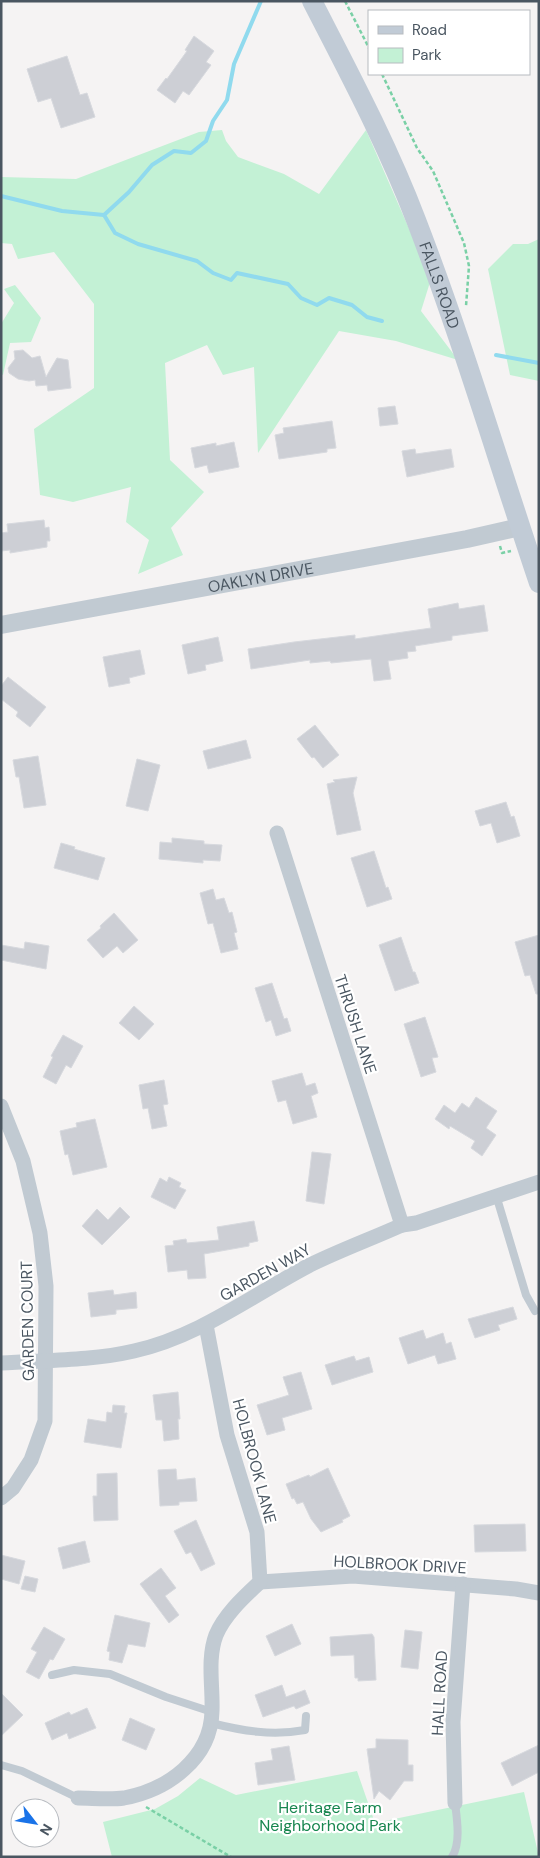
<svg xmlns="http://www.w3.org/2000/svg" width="540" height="1858" viewBox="0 0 540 1858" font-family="'DM Sans',sans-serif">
<rect width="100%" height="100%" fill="#f5f3f3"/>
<g fill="#c3f1d5">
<polygon points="222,130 226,141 238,157 284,174 319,194 366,130 431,279 421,311 458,360 396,341 339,331 258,453 254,367 223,375 207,345 165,363 170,460 204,492 171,528 183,555 138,574 149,540 126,522 131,487 73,502 40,495 34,429 94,388 94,304 54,252 18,259 12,244 1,243 1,177 76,179 199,132"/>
<polygon points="539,239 539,381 510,375 488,269 513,244 528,244"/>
<polygon points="15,285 41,318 31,342 10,343 3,375 1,374 1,324 14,303 4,289"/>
<polygon points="357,1771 375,1823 524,1792 539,1857 112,1857 103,1822 155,1809 178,1796 200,1778 236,1795"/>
</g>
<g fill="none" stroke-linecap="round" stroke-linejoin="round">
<g stroke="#90daee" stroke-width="4">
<polyline points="1,196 62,211 104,215 129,192 152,165 174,151 191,153 206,141 213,121 227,100 234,64 261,1"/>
<polyline points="104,215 115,233 138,244 197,261 213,273 231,280 237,273 288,284 301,298 317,305 329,298 352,305 367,317 382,321"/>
<polyline points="496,355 539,363"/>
</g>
</g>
<g fill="#cdcfd5" stroke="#d7d9de">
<polygon points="194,36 214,51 206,62 211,65 189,95 183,91 175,103 157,90 166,78 167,79 187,51 185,50"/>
<polygon points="67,56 80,95 87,93 95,117 61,128 51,98 38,102 27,69"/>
<polygon points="23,350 32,358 40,356 46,377 57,358 68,360 71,388 48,391 47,385 36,386 35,380 29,381 18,379 9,373 8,368 15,359 14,351"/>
<polygon points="395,406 398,424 380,426 378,408"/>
<polygon points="332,421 336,448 327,449 327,452 279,459 275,435 284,433 283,428"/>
<polygon points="234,442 239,467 209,473 207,465 195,468 191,448 216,443 216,446"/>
<polygon points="415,449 416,454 451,449 454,467 407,477 402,451"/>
<polygon points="44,520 45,528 49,527 50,541 47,541 47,547 10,553 10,550 1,551 1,533 8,532 7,524"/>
<polygon points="458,603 459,609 484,605 488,631 452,636 452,640 415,646 416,651 407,652 408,658 388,661 391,679 374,681 371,659 331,663 330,661 310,663 310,660 251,669 248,649 294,642 355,635 355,639 431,628 428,609"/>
<polygon points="218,637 223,661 205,665 206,670 188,674 182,645"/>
<polygon points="140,650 145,674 129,678 130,683 109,687 103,657"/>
<polygon points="8,677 46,707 30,727 16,716 18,712 1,699 1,686"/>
<polygon points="315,725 339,755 323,768 314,757 312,758 297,739"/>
<polygon points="246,740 251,758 208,769 203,751"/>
<polygon points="38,756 46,805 24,808 19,777 16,777 13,760"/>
<polygon points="137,759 160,765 148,811 126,806"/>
<polygon points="357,777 353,793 361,830 337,835 327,784 335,782 333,780"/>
<polygon points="506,802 511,817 514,816 520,836 497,843 491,823 480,826 475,811"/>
<polygon points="172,838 204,841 204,844 222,845 220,861 203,860 203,863 159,859 160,842 172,843"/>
<polygon points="61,843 75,847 74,849 105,858 98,880 54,868"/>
<polygon points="374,851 386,888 388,887 392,899 367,907 351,858"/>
<polygon points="213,889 216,900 224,898 229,913 232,912 237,932 234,933 238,949 221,953 213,923 208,924 200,893"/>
<polygon points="114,913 138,940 123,953 117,946 103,958 87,940 101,928 100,926"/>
<polygon points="539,935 539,994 536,994 530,975 525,976 515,942"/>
<polygon points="401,937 413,972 415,972 419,983 395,991 379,945"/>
<polygon points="25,942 49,946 46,969 1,960 1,945 24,949"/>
<polygon points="272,983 284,1019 287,1018 291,1031 276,1036 271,1020 266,1022 255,988"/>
<polygon points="134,1006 154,1024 139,1040 119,1023"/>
<polygon points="425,1017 438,1057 432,1058 436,1072 421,1077 404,1024"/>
<polygon points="63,1035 83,1046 71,1068 66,1065 56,1084 43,1077 53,1057 51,1056"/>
<polygon points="302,1073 306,1086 315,1083 318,1093 311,1096 317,1117 293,1124 286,1100 278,1102 272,1081"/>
<polygon points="164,1080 168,1104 163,1105 167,1126 152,1129 148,1108 143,1109 139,1085"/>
<polygon points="476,1097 497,1111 486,1128 496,1135 482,1156 471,1148 475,1141 450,1126 449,1129 435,1119 444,1105 455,1113 462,1103 469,1108"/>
<polygon points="95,1119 107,1167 73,1175 68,1154 65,1155 60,1131 77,1127 76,1123"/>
<polygon points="312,1152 331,1154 324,1204 306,1201"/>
<polygon points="169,1177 181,1183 179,1187 186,1190 175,1209 151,1197 160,1178 167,1182"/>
<polygon points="120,1207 130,1217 102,1245 82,1226 97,1209 108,1220"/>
<polygon points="254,1221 258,1241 249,1243 249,1246 204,1254 206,1278 188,1279 187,1270 168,1272 165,1246 174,1245 173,1241 186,1239 187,1243 219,1240 217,1227"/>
<polygon points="113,1290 114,1295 136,1292 137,1308 116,1310 116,1314 91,1317 88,1293"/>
<polygon points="513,1307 517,1319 498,1325 500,1330 475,1338 468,1319"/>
<polygon points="423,1330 426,1339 443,1333 446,1344 451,1342 456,1359 438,1364 435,1355 408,1364 399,1338"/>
<polygon points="354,1356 356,1361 369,1357 373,1372 332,1385 325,1365"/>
<polygon points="301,1372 312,1409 282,1418 285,1430 267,1435 257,1405 289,1395 283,1377"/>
<polygon points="178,1392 180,1419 178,1419 179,1439 164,1441 162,1420 156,1420 153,1395"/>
<polygon points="113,1405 125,1406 124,1413 127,1413 121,1448 84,1442 88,1419 106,1422 107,1412 112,1413"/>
<polygon points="328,1468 350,1516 342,1520 343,1522 321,1532 311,1519 303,1502 297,1504 294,1498 292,1499 286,1484 309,1475 310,1477"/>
<polygon points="176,1469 177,1480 195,1478 197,1501 179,1502 179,1505 160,1506 158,1470"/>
<polygon points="117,1473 118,1520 94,1521 93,1496 97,1496 97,1474"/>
<polygon points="196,1520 215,1564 201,1571 191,1552 186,1554 174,1531"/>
<polygon points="525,1524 526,1551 475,1552 474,1525"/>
<polygon points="85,1541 90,1562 63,1569 58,1548"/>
<polygon points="1,1555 25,1561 19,1584 1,1579"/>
<polygon points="161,1568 176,1588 165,1596 179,1615 169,1623 140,1584"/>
<polygon points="25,1576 38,1579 35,1592 21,1589"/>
<polygon points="115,1615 150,1623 145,1647 128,1644 122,1663 109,1660 110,1652 107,1651"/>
<polygon points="292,1624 301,1644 275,1656 266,1636"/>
<polygon points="44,1627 65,1639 53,1660 50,1659 39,1679 26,1672 37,1652 31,1649"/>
<polygon points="405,1630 422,1632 418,1669 401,1667"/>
<polygon points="372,1634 374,1637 376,1680 358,1681 358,1678 355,1678 354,1655 331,1656 330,1637"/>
<polygon points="282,1685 286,1697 305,1690 310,1703 296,1709 294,1706 263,1717 255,1695"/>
<polygon points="1,1693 23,1715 1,1736"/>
<polygon points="87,1708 96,1728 69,1739 67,1733 52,1740 45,1723 69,1712 71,1715"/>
<polygon points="130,1718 155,1729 146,1750 122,1740"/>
<polygon points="376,1739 408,1740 408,1765 413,1765 413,1781 404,1781 390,1800 379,1791 374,1799 367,1749 376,1748"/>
<polygon points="539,1745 539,1772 512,1786 501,1763"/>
<polygon points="289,1746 295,1780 258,1785 255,1763 273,1760 271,1749"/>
</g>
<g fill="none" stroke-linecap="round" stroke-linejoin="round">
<g stroke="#7ad0a6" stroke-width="2.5" stroke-dasharray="4 2.5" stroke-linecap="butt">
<polyline points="345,1 369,48"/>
<polyline points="382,74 417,148 433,171 464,243 469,266 466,306"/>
<polyline points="500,546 502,553 511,551"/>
<polyline points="146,1807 231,1857"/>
</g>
<g stroke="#c1cad2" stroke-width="8">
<polyline points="496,1195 526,1295 535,1311"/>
<polyline points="52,1675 74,1670 110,1674 166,1697 212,1712"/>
<path d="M211,1723C243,1731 272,1736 305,1730L306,1716"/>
<polyline points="1,1765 22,1771 78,1798"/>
<path d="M452,1857C461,1843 457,1819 455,1803"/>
</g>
<g stroke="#c1cad2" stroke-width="15">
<polyline points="277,833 402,1225"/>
<polyline points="1,1106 23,1161 40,1233 46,1286 45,1421 31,1460 13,1488 1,1498"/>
<path d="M1,1363C45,1360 91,1361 134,1351C198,1337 251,1296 308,1266C338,1251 371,1239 402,1225L416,1223L539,1182"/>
<polyline points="260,1582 353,1576 516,1589 539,1593"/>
<path d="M78,1798C92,1798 109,1800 124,1798C167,1790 211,1759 212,1711C213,1686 207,1659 216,1635C225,1614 244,1597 260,1582L257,1532L227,1435L206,1325"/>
<polyline points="455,1803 453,1722 463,1584"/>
</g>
<path stroke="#c1cad2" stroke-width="18" id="s1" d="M1,625L467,539L520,527"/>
<path stroke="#c1cbd6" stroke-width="20" id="s2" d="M312,1C349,73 387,144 416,220C462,339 498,462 539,583"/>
</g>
<g text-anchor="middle" stroke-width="4.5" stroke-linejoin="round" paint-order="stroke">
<g font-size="16" fill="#4a5661" stroke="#fff">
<text dy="6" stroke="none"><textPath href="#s2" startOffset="312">FALLS ROAD</textPath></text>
<text dy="6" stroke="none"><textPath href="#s1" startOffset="264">OAKLYN DRIVE</textPath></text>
<text transform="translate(356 1024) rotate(72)" y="6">THRUSH LANE</text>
<text transform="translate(265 1272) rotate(-29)" y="6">GARDEN WAY</text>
<text transform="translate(27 1321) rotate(-91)" y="6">GARDEN COURT</text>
<text transform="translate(255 1461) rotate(75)" y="6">HOLBROOK LANE</text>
<text transform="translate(400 1564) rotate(3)" y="6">HOLBROOK DRIVE</text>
<text transform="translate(439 1693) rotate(-87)" y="6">HALL ROAD</text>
</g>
<g font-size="16" fill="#17864f" stroke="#fff">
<text x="330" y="1813">Heritage Farm<tspan x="330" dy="18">Neighborhood Park</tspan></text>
</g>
</g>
<rect width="540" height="1858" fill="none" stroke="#4a5661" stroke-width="5"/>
<rect x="368" y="10" width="162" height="65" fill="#ffffff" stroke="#b7bbc0"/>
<rect x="378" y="26" width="25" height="8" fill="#c1cbd6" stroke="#b7bbc0"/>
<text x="412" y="35" font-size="15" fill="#4a5661">Road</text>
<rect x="378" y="48" width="25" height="15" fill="#c3f1d5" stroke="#b7bbc0"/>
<text x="412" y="60" font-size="15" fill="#4a5661">Park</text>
<g transform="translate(35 1823) rotate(121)"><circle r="24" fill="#ffffff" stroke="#b7bbc0"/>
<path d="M0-4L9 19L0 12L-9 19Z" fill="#1a73e8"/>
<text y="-8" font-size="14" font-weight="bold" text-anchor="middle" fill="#4a5661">N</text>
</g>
</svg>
